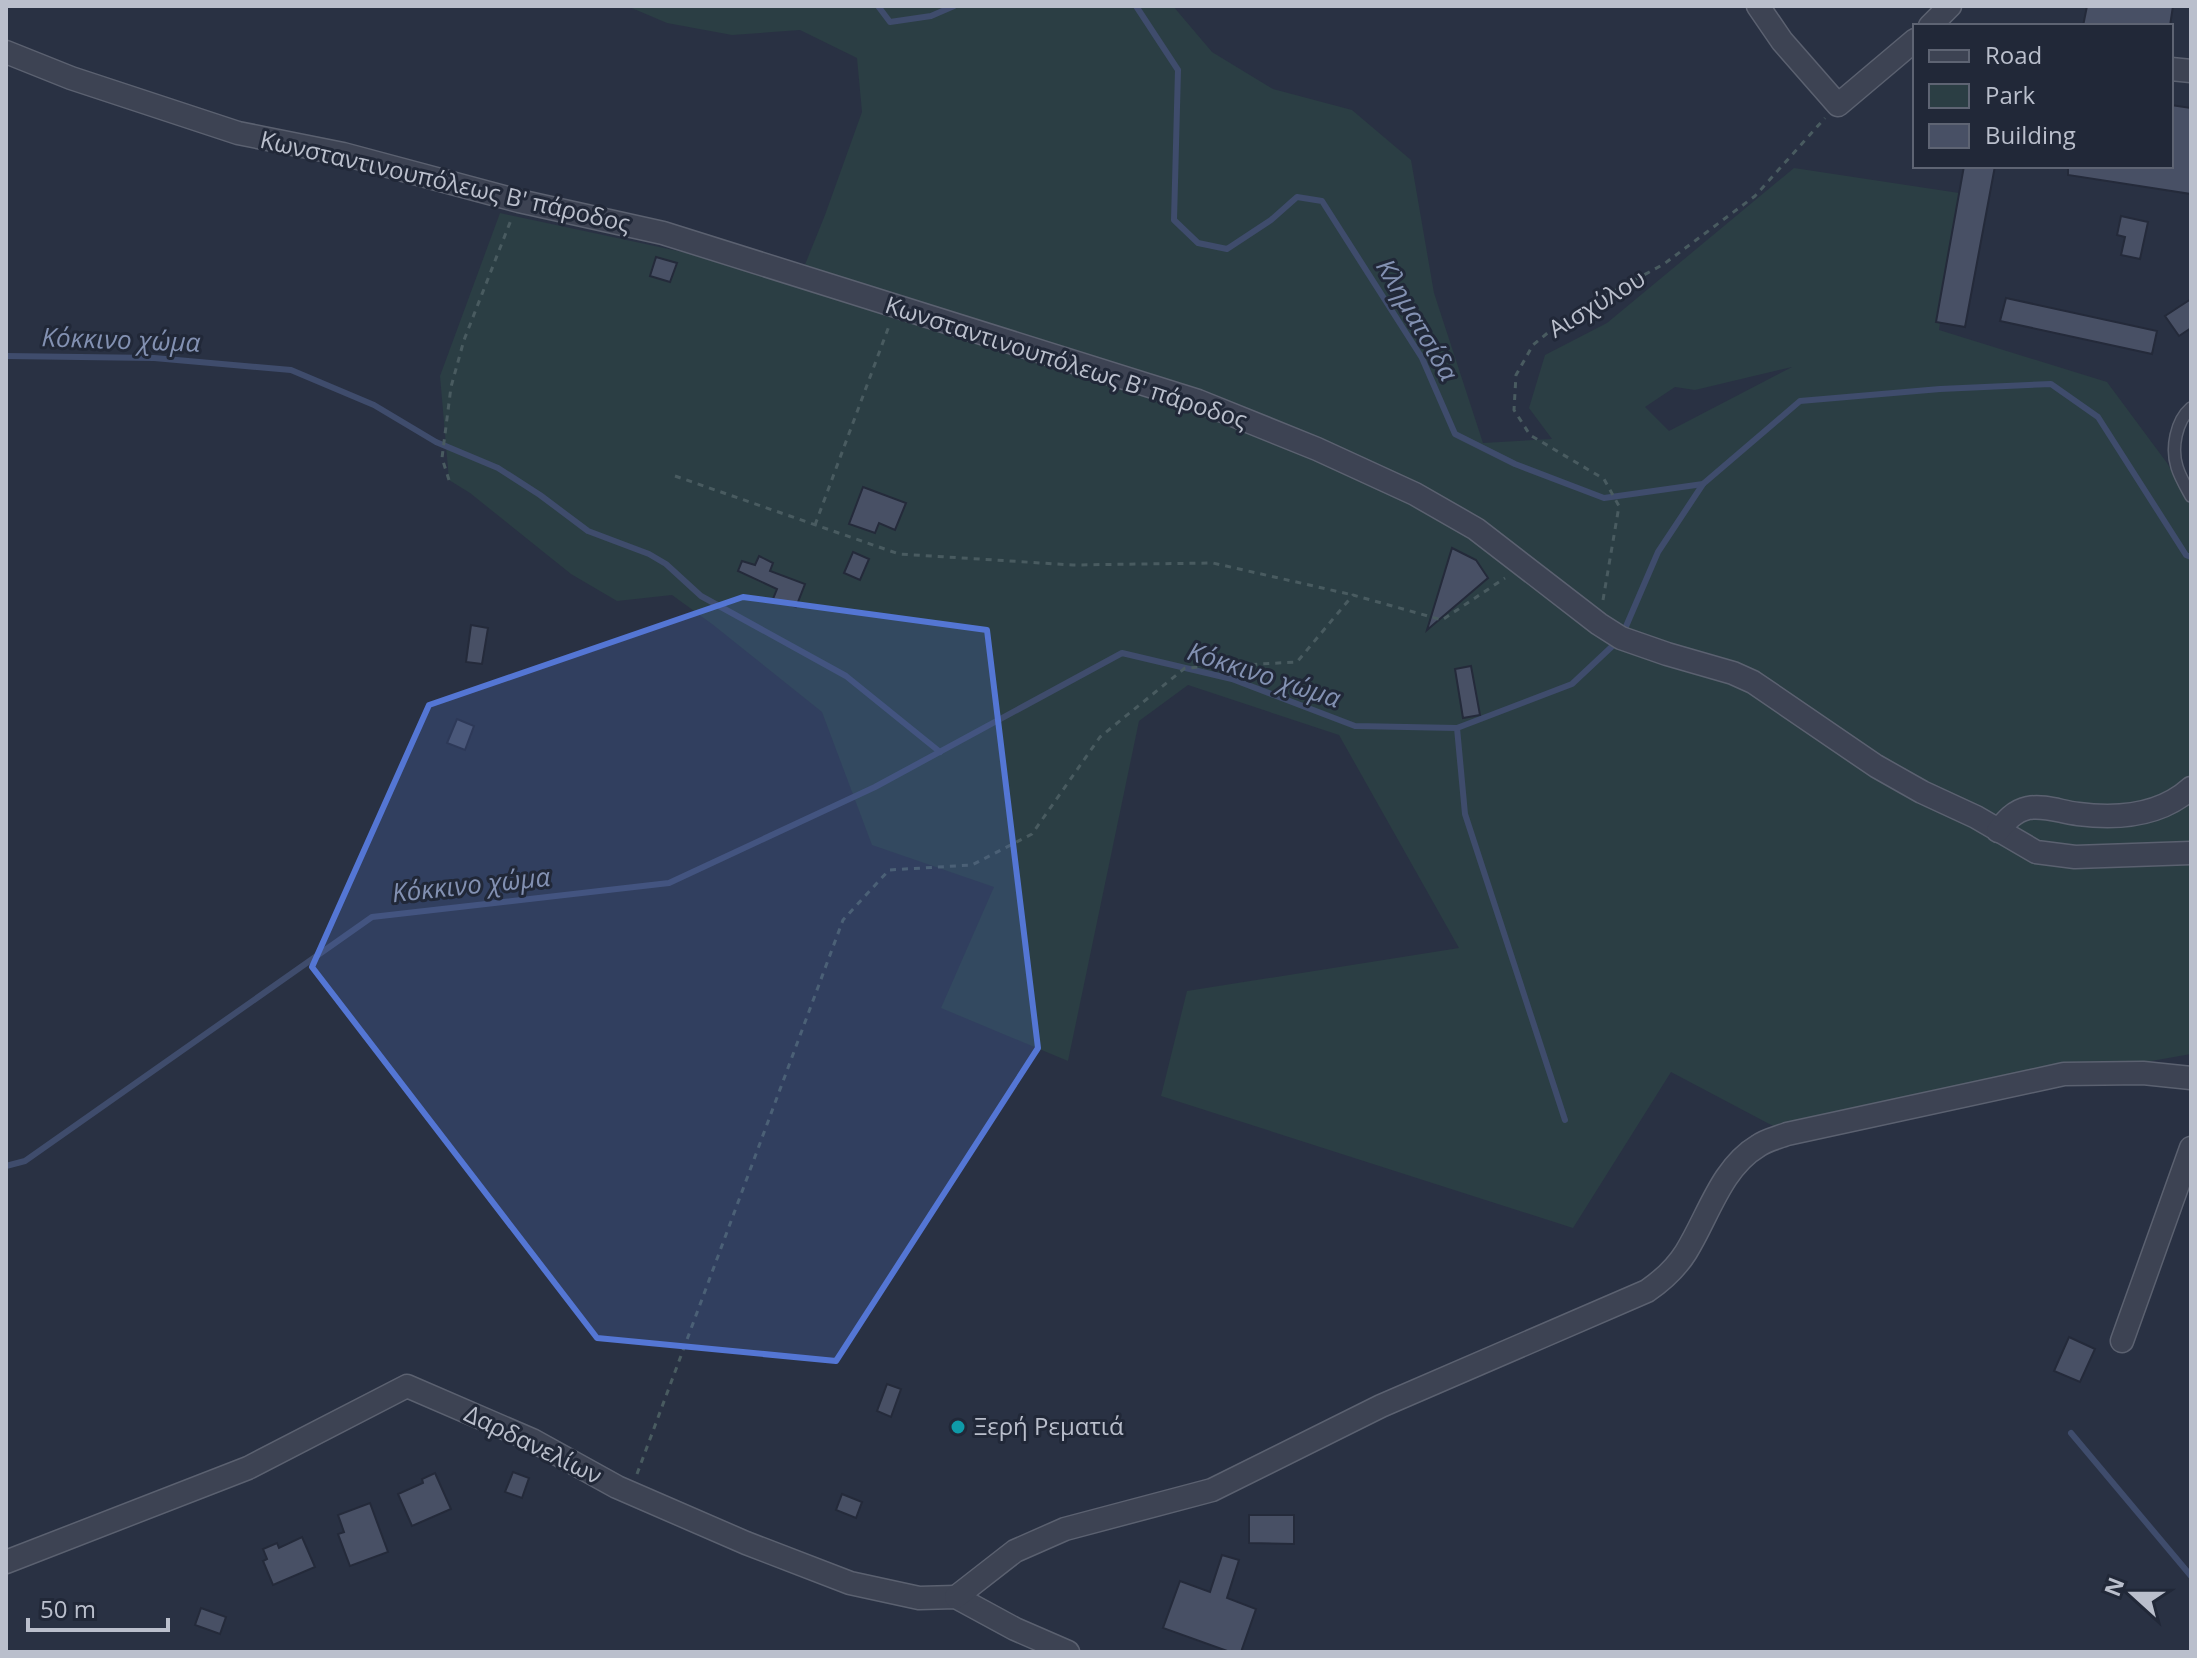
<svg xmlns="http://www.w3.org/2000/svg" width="2197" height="1658" viewBox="0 0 2197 1658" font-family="'Open Sans',sans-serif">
<rect width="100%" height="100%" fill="#293143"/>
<path fill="#2b3e44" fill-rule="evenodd" d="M627,6H1173L1212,52L1273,89L1352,110L1411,160L1434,293L1483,443L1552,439L1529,408L1545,355L1607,323L1794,168L1959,193L1939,330L2107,382L2167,463L2191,505V1054L1775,1127L1671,1072L1573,1228L1161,1096L1187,991L1459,948L1339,735L1188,685L1139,721L1068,1061L941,1008L994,887L872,845L822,712L712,624L672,595L617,601L571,574L470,493L449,480L440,376L500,213L800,277L825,215L862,112L857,58L800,30L732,35L667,23ZM1792,367L1669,431L1645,407L1675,387L1695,390Z"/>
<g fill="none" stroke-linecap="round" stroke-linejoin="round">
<g stroke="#3f4c6c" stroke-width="6">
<polyline points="878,6 890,22 931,16 954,6"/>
<polyline points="1136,6 1178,70 1174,220 1198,243 1227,249 1271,220 1297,197 1322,201 1422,358 1455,434 1515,464 1604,498 1703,484 1800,401 1940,389 2051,384 2098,417 2186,555 2191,557"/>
<polyline points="6,356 154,358 291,370 374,405 436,442 498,468 540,495 588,531 649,554 666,564 701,596 846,676 940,752"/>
<polyline points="1457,728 1465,814 1565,1120"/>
<polyline points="6,1166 25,1161 372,917 669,883 875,787 1122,653 1232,679 1355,726 1457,728 1572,684 1621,638 1658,552 1703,484"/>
<polyline points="2071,1433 2191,1576"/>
</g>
</g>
<g fill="#485065" stroke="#242a3a" stroke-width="2">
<polygon points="2087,6 2173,6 2170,26 2083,26"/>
<polygon points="2171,105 2191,108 2191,194 2068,175 2068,166 2171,166"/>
<polygon points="1964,166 1995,166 1965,327 1936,322"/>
<polygon points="2121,216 2148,222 2140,259 2121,255 2125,237 2117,235"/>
<polygon points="656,257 677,263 670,282 650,276"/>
<polygon points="2006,298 2157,331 2152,354 2000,321"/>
<polygon points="2191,299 2191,328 2179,336 2165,316"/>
<polygon points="863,487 906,503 895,530 879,523 875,533 849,524"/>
<polygon points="1452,548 1476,560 1488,578 1427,630"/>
<polygon points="853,552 869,559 860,580 844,573"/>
<polygon points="759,556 773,563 770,571 805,584 796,607 773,599 777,589 738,571 742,561 755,565"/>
<polygon points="471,625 488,628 482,664 466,662"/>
<polygon points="1471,666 1480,715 1463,718 1455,669"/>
<polygon points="457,719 474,726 465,750 447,743"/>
<polygon points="2069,1337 2095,1349 2080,1382 2054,1371"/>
<polygon points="887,1384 901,1389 891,1417 877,1411"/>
<polygon points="513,1472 529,1478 522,1498 505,1492"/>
<polygon points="435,1473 451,1509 412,1526 398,1494 423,1483 422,1479"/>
<polygon points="842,1494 862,1502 856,1518 836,1510"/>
<polygon points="370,1503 388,1552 350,1566 338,1534 344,1532 338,1515"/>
<polygon points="1249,1515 1294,1515 1294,1544 1249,1543"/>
<polygon points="302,1537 315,1567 273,1585 263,1561 267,1559 263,1549 277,1543 279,1548"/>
<polygon points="1222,1555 1239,1560 1227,1598 1256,1609 1241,1652 1230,1652 1163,1628 1180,1581 1210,1592"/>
<polygon points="201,1608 226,1617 220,1634 195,1625"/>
</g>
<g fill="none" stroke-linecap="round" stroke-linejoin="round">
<g stroke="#5b6170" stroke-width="14">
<path id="service" d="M2191,408C2176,421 2171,448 2177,467C2180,477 2186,487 2191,496"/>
</g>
<g stroke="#5b6170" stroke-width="25">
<g id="minor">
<polyline points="1758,6 1782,41 1838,105 1915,40"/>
<polyline points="1930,26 1950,6"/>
<polyline points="6,52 71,78 238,133 343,154 519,201 663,233 1198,401 1317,449 1415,494 1476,529 1599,624 1621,638 1667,654 1733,673 1753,682 1876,766 1922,792 1976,817 2036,852 2075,857 2191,853"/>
<polyline points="2171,69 2191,71"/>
<path d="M1998,831C2006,821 2014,811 2028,808C2045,805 2061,812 2078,814C2117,819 2160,816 2191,788"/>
<polyline points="2122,1341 2191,1148"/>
<polyline points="6,1562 248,1468 407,1386 532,1440 617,1487 746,1543 850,1583 919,1598 956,1597 1015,1629 1068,1652"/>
<path d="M956,1597L1015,1551L1065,1529L1212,1490L1381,1406L1647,1291C1663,1280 1676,1268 1686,1252C1708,1217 1721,1168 1758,1146C1766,1140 1777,1138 1787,1134L2064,1074L2143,1073L2191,1078"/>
</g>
</g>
<g stroke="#495b60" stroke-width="3" stroke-dasharray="6 6" stroke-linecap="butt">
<polyline points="675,476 899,554 1073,565 1213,563 1353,595"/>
<polyline points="449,480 442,458 451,387 464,340 511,220"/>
<polyline points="815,525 889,326"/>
<polyline points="1603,600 1619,506 1604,479 1530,435 1514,410 1516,375 1533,345 1568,316 1664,264 1755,196 1825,118"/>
<polyline points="637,1474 843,920 889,870 972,865 1032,834 1100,737 1185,668 1297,662 1353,595 1442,620 1505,578"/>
</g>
<use href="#service" stroke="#3d4353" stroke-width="11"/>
<use href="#minor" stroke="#3d4353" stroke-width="22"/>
</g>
<path fill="#5476d4" fill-opacity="0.2" stroke="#5476d4" stroke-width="6" stroke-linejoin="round" d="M743,597L987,630L1038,1048L836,1361L597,1338L312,967L429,705Z"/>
<circle fill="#0f9aa8" stroke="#212838" stroke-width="3" cx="958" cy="1427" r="8"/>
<g text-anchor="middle" stroke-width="6" stroke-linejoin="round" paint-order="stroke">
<g font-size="24" fill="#babfcc" stroke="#212838">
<text transform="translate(445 182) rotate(13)" y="8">Κωνσταντινουπόλεως Β' πάροδος</text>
<text transform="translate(1597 304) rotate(-31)" y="8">Αισχύλου</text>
<text transform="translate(1066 363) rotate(18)" y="8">Κωνσταντινουπόλεως Β' πάροδος</text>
<text transform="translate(533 1445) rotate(26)" y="8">Δαρδανελίων</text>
</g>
<g font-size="24" fill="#babfcc" stroke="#212838" text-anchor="start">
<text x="974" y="1435">Ξερή Ρεματιά</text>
</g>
<g font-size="26" font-style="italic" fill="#8391b2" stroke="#212838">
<text transform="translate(1417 320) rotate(60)" y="9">Κληματσίδα</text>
<text transform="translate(121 340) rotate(2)" y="9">Κόκκινο χώμα</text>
<text transform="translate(1264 675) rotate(18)" y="9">Κόκκινο χώμα</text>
<text transform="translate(471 885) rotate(-6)" y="9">Κόκκινο χώμα</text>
</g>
</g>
<rect width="2197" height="1658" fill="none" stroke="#babfcc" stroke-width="16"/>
<rect x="1913" y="24" width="260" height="144" fill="#212838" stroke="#5e6473" stroke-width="2"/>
<rect x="1929" y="50" width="40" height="12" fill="#3d4353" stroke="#5e6473" stroke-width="2"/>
<text x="1985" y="64" font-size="24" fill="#babfcc">Road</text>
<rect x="1929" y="84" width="40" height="24" fill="#2b3e44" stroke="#5e6473" stroke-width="2"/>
<text x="1985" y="104" font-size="24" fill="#babfcc">Park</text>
<rect x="1929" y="124" width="40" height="24" fill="#485065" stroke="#5e6473" stroke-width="2"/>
<text x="1985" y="144" font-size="24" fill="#babfcc">Building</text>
<g transform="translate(2133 1594) rotate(291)" stroke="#212838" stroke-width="6" paint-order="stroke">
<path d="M0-6L14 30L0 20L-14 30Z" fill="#babfcc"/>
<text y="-12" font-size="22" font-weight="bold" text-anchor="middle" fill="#babfcc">N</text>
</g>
<path d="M28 1618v12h140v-12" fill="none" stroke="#babfcc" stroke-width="4"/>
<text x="40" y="1618" font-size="24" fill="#babfcc" stroke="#212838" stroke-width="6" paint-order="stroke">50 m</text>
</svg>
